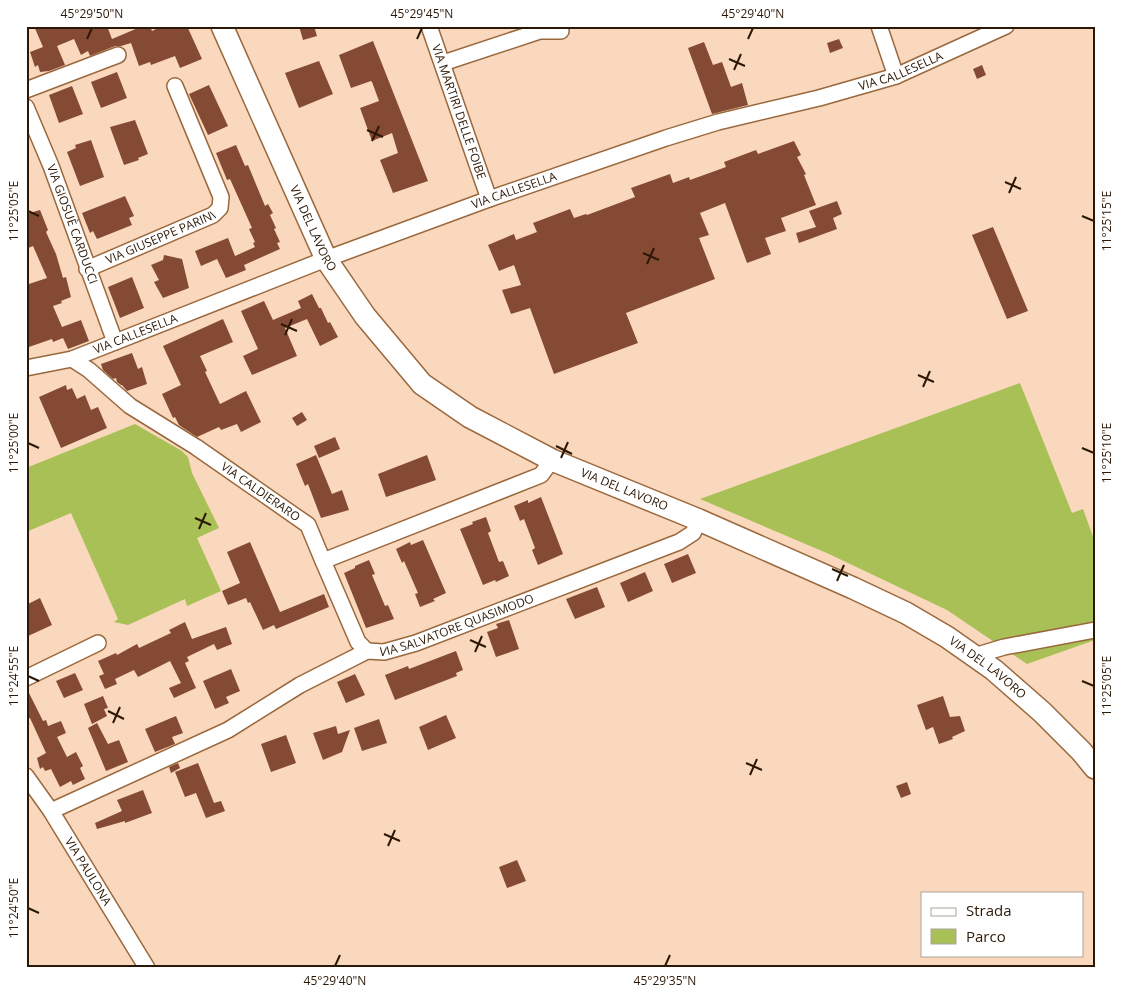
<svg xmlns="http://www.w3.org/2000/svg" width="1121" height="994" viewBox="0 0 1121 994" font-family="'Open Sans',sans-serif">
<rect width="100%" height="100%" fill="#fad8bd"/>
<g fill="#a8c056">
<polygon points="1020,383 1072,513 1083,509 1095,542 1095,640 1027,664 947,610 829,554 700,499"/>
<polygon points="135,424 182,451 188,457 192,473 219,528 197,538 221,591 187,606 185,599 128,625 114,622 118,619 71,513 26,532 26,468"/>
</g>
<g fill="#854a34">
<polygon points="34,26 107,26 112,39 138,28 138,26 150,26 152,31 162,26 187,26 202,59 180,68 175,56 151,65 150,62 139,66 131,43 121,46 115,46 90,56 88,51 81,55 74,39 57,46 65,65 49,71 40,72 38,65 35,67 30,52 43,47"/>
<polygon points="299,26 314,26 317,36 303,40"/>
<polygon points="839,39 843,48 830,53 827,43"/>
<polygon points="373,41 428,181 393,193 380,160 398,153 392,133 372,141 360,108 379,101 372,82 371,81 351,88 339,55"/>
<polygon points="704,42 713,65 722,62 731,87 742,83 748,105 712,114 688,48"/>
<polygon points="319,61 333,94 299,108 285,73"/>
<polygon points="982,65 986,75 977,79 973,69"/>
<polygon points="117,72 127,98 101,108 91,82"/>
<polygon points="209,85 228,126 208,135 189,94"/>
<polygon points="72,86 83,114 59,123 49,95"/>
<polygon points="135,120 148,154 138,158 139,160 124,165 110,127"/>
<polygon points="91,140 104,177 80,186 67,152 76,148 75,145"/>
<polygon points="794,141 801,155 797,157 806,174 804,175 816,205 781,218 786,231 765,238 771,254 747,263 725,203 700,213 709,235 699,238 715,279 626,313 638,343 554,374 530,308 511,314 502,290 521,285 514,265 499,271 488,245 514,234 516,240 537,232 533,223 570,209 574,218 586,214 587,215 635,197 631,188 670,174 673,183 689,177 690,180 726,167 724,162 756,150 758,154"/>
<polygon points="236,145 245,166 248,165 265,206 268,204 273,213 270,215 276,228 274,229 280,242 277,243 280,249 244,265 246,270 226,278 217,259 201,266 195,251 228,238 235,256 255,247 253,243 255,242 249,229 252,228 230,179 227,180 216,153"/>
<polygon points="125,196 134,216 129,218 132,225 97,239 93,231 90,233 82,213"/>
<polygon points="837,201 842,214 833,218 837,229 799,243 796,233 816,227 809,211"/>
<polygon points="40,210 48,230 46,232 56,254 63,278 66,277 71,297 61,301 62,303 53,306 62,327 81,320 89,341 68,349 63,338 53,342 52,339 26,348 26,285 47,278 33,246 26,249 26,214"/>
<polygon points="993,227 1028,311 1007,319 972,235"/>
<polygon points="164,255 182,259 189,288 163,298 154,282 159,280 151,265 163,260"/>
<polygon points="132,277 144,308 120,318 108,287"/>
<polygon points="312,294 319,308 321,308 328,323 330,322 338,337 320,346 307,319 285,328 297,356 252,375 243,356 258,349 241,311 264,301 273,320 301,308 298,301"/>
<polygon points="223,319 233,342 200,356 207,371 205,372 220,404 246,391 261,422 241,432 237,424 221,430 219,427 197,437 179,425 175,417 173,418 162,394 181,385 163,346"/>
<polygon points="132,353 138,369 142,367 147,384 127,391 122,385 121,385 117,382 116,378 113,379 103,370 101,364"/>
<polygon points="66,385 67,390 72,388 77,399 85,395 91,410 98,407 107,428 61,448 39,397"/>
<polygon points="302,412 307,420 297,426 292,418"/>
<polygon points="335,437 340,449 319,458 314,446"/>
<polygon points="316,455 332,494 342,490 349,510 321,518 308,484 305,486 296,464"/>
<polygon points="427,455 436,480 386,497 378,474"/>
<polygon points="541,497 563,554 538,565 532,550 535,548 524,519 520,521 514,506 528,500 528,503"/>
<polygon points="486,517 491,531 488,533 499,562 503,561 509,576 496,582 495,580 483,585 460,529 473,524 472,522"/>
<polygon points="423,540 446,593 433,599 435,601 420,607 415,594 418,593 404,561 402,563 396,549 410,542 411,545"/>
<polygon points="250,542 280,612 324,594 329,607 276,629 274,625 263,630 250,602 248,603 246,598 228,605 222,591 240,583 227,552"/>
<polygon points="688,554 696,573 672,583 664,564"/>
<polygon points="369,560 375,574 372,575 385,606 388,605 394,619 366,628 344,573 355,568 355,566"/>
<polygon points="645,572 653,591 628,602 620,583"/>
<polygon points="597,587 605,607 575,619 566,599"/>
<polygon points="40,598 52,625 26,637 26,605"/>
<polygon points="509,620 519,649 496,657 487,632 498,628 496,624"/>
<polygon points="185,622 192,639 226,627 232,644 217,650 214,644 187,657 189,661 185,663 196,688 174,698 169,688 181,683 170,661 138,677 134,670 115,679 117,684 105,689 99,676 104,674 98,661 116,653 117,655 137,644 139,648 171,633 169,630"/>
<polygon points="456,651 463,670 456,673 457,676 395,700 385,675 408,666 409,669"/>
<polygon points="231,669 240,691 226,697 229,703 215,709 203,681"/>
<polygon points="75,673 83,690 64,698 56,681"/>
<polygon points="355,674 365,695 346,703 337,682"/>
<polygon points="26,687 43,721 46,720 48,726 61,721 66,733 57,737 67,757 76,752 83,766 80,768 85,779 73,785 71,781 60,787 51,769 45,771 43,767 40,769 37,758 46,753 30,718 26,720"/>
<polygon points="103,696 108,708 104,709 107,716 92,724 84,704"/>
<polygon points="943,696 950,717 960,716 965,731 952,737 953,739 939,744 933,727 926,730 917,705"/>
<polygon points="446,715 456,738 428,750 419,727"/>
<polygon points="176,716 183,733 172,737 175,744 155,752 145,729"/>
<polygon points="379,719 387,743 362,751 354,728"/>
<polygon points="97,723 108,744 119,740 128,762 106,771 88,728"/>
<polygon points="336,726 338,734 350,730 342,752 323,760 313,733"/>
<polygon points="286,735 296,763 271,772 261,744"/>
<polygon points="178,763 180,768 171,773 169,767"/>
<polygon points="198,763 214,803 221,801 225,811 206,818 196,793 185,797 175,772"/>
<polygon points="907,782 911,794 901,798 896,786"/>
<polygon points="143,790 152,813 125,823 125,821 97,829 95,823 122,811 117,800"/>
<polygon points="517,860 526,881 507,888 499,867"/>
</g>
<g fill="none" stroke-linecap="round" stroke-linejoin="round">
<g stroke="#9a683d" stroke-width="18">
<g id="street">
<path id="s1" d="M429,26L489,199"/>
<polyline points="879,26 896,76"/>
<polyline points="443,63 540,31 561,31"/>
<polyline points="26,90 118,55"/>
<path id="s2" d="M26,107L51,166L115,342"/>
<path id="s3" d="M87,269L213,215L220,208L221,197L175,86"/>
<path id="s4" d="M72,359L89,370L130,406L196,447L308,525L323,561L541,475L552,460"/>
<path id="s5" d="M26,368L72,359L326,259L489,199L666,138L718,122L819,98L896,76L1006,26"/>
<polyline points="323,561 358,642 367,651"/>
<polyline points="974,656 1004,647 1095,630"/>
<polyline points="26,678 98,643"/>
<path id="s6" d="M26,776L51,811L147,968"/>
<path id="s7" d="M51,811L228,730L300,685L367,651L384,652L416,643L679,542L693,533L699,520"/>
</g>
</g>
<g stroke="#9a683d" stroke-width="24">
<g id="secondary">
<path id="s8" d="M222,26L326,259L365,316L422,384L470,417L552,460L699,520L853,588L906,613L947,637L994,670L1042,712L1081,751L1095,768"/>
</g>
</g>
<use href="#street" stroke="#fff" stroke-width="15"/>
<use href="#secondary" stroke="#fff" stroke-width="21"/>
</g>
<path fill="none" stroke="#2c1806" stroke-width="2" d="M87,39L92,28M417,39L422,28M748,39L753,28M729,59L745,66M734,70L741,54M367,130L383,137M372,141L379,126M1005,182L1021,189M1009,193L1016,177M28,211L39,216M1082,216L1094,221M643,253L659,260M647,264L654,248M281,324L297,331M285,335L292,319M918,375L934,382M923,387L930,371M28,443L39,448M556,446L572,454M1082,448L1094,453M561,458L568,442M195,518L211,525M199,529L206,513M832,569L848,576M837,581L844,565M470,640L486,647M475,652L482,636M28,676L39,681M1082,681L1094,686M108,711L124,719M113,723L120,707M746,763L762,770M750,775L757,759M384,834L400,841M388,846L395,830M28,908L39,913M335,966L340,955M665,966L670,955"/>
<g text-anchor="middle" stroke-width="5" stroke-linejoin="round" paint-order="stroke">
<g font-size="12" fill="#2c1806" stroke="#fff">
<text dy="4" stroke="none"><textPath href="#s5" startOffset="925">VIA CALLESELLA</textPath></text>
<text dy="4" stroke="none"><textPath href="#s1" startOffset="91">VIA MARTIRI DELLE FOIBE</textPath></text>
<text dy="4" stroke="none"><textPath href="#s5" startOffset="520">VIA CALLESELLA</textPath></text>
<text dy="4" stroke="none"><textPath href="#s2" startOffset="126">VIA GIOSUÈ CARDUCCI</textPath></text>
<text dy="4" stroke="none"><textPath href="#s8" startOffset="222">VIA DEL LAVORO</textPath></text>
<text dy="4" stroke="none"><textPath href="#s3" startOffset="80">VIA GIUSEPPE PARINI</textPath></text>
<text dy="4" stroke="none"><textPath href="#s5" startOffset="115">VIA CALLESELLA</textPath></text>
<text dy="4" stroke="none"><textPath href="#s8" startOffset="642">VIA DEL LAVORO</textPath></text>
<text dy="4" stroke="none"><textPath href="#s4" startOffset="231">VIA CALDIERARO</textPath></text>
<text dy="4" stroke="none"><textPath href="#s7" startOffset="449">VIA SALVATORE QUASIMODO</textPath></text>
<text dy="4" stroke="none"><textPath href="#s8" startOffset="1048">VIA DEL LAVORO</textPath></text>
<text dy="4" stroke="none"><textPath href="#s6" startOffset="114">VIA PAULONA</textPath></text>
</g>
</g>
<rect width="1121" height="994" fill="none" stroke="#ffffff" stroke-width="55"/>
<rect x="921" y="892" width="162" height="65" fill="#ffffff" stroke="#aba39b"/>
<rect x="931" y="908" width="25" height="8" fill="#ffffff" stroke="#aba39b"/>
<text x="966" y="916" font-size="15" fill="#2c1806">Strada</text>
<rect x="931" y="929" width="25" height="15" fill="#a8c056" stroke="#aba39b"/>
<text x="966" y="942" font-size="15" fill="#2c1806">Parco</text>
<rect x="28" y="28" width="1066" height="938" fill="none" stroke="#2c1806" stroke-width="2"/>
<g font-size="12" text-anchor="middle" fill="#2c1806">
<text x="92" y="18">45°29'50"N</text>
<text x="422" y="18">45°29'45"N</text>
<text x="753" y="18">45°29'40"N</text>
<text transform="translate(14 211) rotate(-90)" y="4">11°25'05"E</text>
<text transform="translate(1107 221) rotate(-90)" y="4">11°25'15"E</text>
<text transform="translate(14 443) rotate(-90)" y="4">11°25'00"E</text>
<text transform="translate(1107 453) rotate(-90)" y="4">11°25'10"E</text>
<text transform="translate(14 676) rotate(-90)" y="4">11°24'55"E</text>
<text transform="translate(1107 686) rotate(-90)" y="4">11°25'05"E</text>
<text transform="translate(14 908) rotate(-90)" y="4">11°24'50"E</text>
<text x="335" y="985">45°29'40"N</text>
<text x="665" y="985">45°29'35"N</text>
</g>
</svg>
